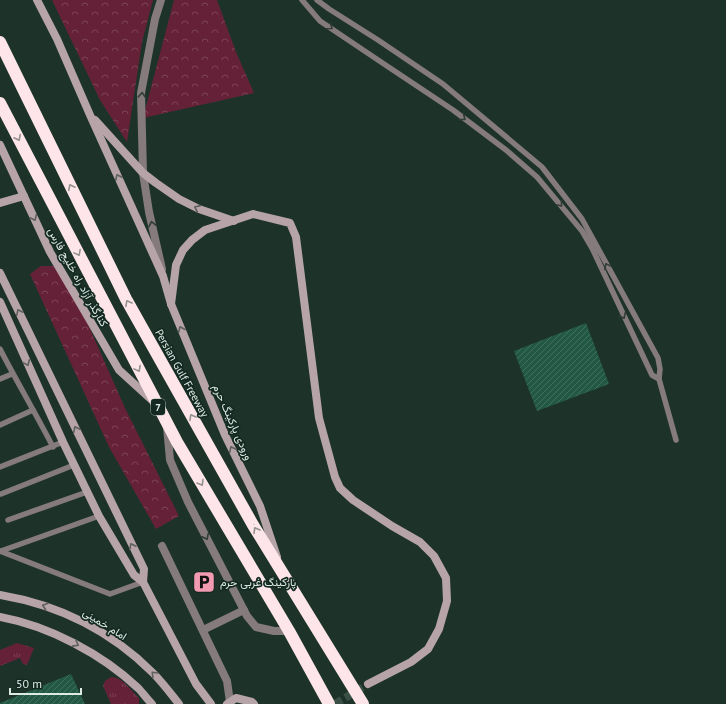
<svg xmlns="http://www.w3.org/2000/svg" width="726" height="704" viewBox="0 0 726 704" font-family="'PT Sans',Vazirmatn,sans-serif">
<defs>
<pattern id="grass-tufts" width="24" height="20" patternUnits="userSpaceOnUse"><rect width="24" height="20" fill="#652138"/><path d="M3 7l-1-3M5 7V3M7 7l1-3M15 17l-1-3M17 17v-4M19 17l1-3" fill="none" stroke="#7b4155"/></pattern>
<pattern id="forest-crowns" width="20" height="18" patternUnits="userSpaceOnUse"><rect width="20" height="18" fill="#652138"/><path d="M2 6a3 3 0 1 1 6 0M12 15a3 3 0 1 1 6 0" fill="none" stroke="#7b4155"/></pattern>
<pattern id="building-hatch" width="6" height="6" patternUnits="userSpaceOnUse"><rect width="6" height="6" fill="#225844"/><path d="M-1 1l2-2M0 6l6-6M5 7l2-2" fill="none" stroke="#42705f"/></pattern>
</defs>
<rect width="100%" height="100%" fill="#1d332a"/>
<g fill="url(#grass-tufts)">
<polygon points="17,643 34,648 27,665 23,664 20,658 0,666 0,650"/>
<path d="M111,677C123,677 131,691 139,698V704H111L103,686L105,681Z"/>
</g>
<g fill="url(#forest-crowns)">
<polygon points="52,0 153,0 142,42 127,142 100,100"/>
<polygon points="174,0 217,0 236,52 254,93 143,118"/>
<polygon points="41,266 54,266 79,304 125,408 179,516 156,529 109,447 30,274"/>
</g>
<g fill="url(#building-hatch)">
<polygon points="586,323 609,384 537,411 514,351"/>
<polygon points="71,674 85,704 0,704 0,703"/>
</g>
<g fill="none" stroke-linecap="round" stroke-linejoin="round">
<polyline stroke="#3a4f46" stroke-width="8" stroke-dasharray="8 4" stroke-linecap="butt" points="335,704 368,684"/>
<g stroke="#857a7c" stroke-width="5.5">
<polyline points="302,0 320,21 381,62 453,110 506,150 537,177 582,231 592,248 652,375 659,379 660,369 658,358 582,219 542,167 443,84 378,40 329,9 317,0"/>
<path d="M0,349C17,382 36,414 53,447"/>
<polyline points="0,379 12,374"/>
<polyline points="659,379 676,440"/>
<polyline points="0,425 33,410"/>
<polyline points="0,467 63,442"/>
<polyline points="1,494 74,465"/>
<polyline points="8,520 87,492"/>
<polyline points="0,551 110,594 143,582"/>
<polyline points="1,551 99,516"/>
</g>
<g stroke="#857a7c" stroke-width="8">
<polyline points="161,0 155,19 141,93 143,173 149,212 162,269"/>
<polyline points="167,427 170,460 188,502 247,616 256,627 274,631 289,631"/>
<polyline points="162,546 227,681 230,702"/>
<polyline points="203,630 244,610"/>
</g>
<g stroke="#b7a4a9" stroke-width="8">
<polyline points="37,0 57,39 90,115 163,276 171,304 225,435 260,506 277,557"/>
<polyline points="95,120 143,173 156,183 179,199 199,209 234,221"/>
<polyline points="0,145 50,252 119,370 153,401"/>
<polyline points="0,203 24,196"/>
<polyline points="0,273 144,569 143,582"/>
<polyline points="0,302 63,442 99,516 134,575 143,582 196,684 211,704"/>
<polyline points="171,304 176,265 183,250 192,240 205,230 253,214 290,223 296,237 319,418 335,477 340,488 353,500 392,526 420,542 434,556 446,578 447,601 439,629 428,649 411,662 368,684"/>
<path d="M0,595C59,605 111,631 153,673C163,683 171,694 179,704"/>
<path d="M0,617C49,626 102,654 138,688C143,693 147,699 152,704"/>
<polyline points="227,704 236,698 252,702 254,704"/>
</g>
<g stroke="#fde5ea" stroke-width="12">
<polyline points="0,42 126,299 253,525 363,704"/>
<polyline points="0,103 177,442 289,631 329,704"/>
</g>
</g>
<defs><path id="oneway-chevron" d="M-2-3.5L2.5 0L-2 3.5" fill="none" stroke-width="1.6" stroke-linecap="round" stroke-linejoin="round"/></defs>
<g stroke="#303d38">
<use href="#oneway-chevron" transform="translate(330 27) rotate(35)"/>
<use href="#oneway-chevron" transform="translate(142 95) rotate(-87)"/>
<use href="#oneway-chevron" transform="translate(463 118) rotate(38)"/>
<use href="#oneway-chevron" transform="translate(560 204) rotate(50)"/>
<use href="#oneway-chevron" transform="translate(152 224) rotate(-102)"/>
<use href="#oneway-chevron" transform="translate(607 266) rotate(-118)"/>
<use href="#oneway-chevron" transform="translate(623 316) rotate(64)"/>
<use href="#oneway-chevron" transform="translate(206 537) rotate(63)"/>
</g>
<g stroke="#949090">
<use href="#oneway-chevron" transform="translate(18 138) rotate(63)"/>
<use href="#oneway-chevron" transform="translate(71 187) rotate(-116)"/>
<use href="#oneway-chevron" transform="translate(78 253) rotate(62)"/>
<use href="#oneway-chevron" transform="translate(128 303) rotate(-119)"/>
<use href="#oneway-chevron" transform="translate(138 369) rotate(62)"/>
<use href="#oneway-chevron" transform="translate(192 417) rotate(-119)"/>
<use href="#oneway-chevron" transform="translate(201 483) rotate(59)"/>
<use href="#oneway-chevron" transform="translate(256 530) rotate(-121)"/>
</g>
<g stroke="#5d605e">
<use href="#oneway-chevron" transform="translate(118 177) rotate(-115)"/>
<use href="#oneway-chevron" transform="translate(197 208) rotate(-156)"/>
<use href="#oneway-chevron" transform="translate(34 218) rotate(65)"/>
<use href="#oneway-chevron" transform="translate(19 312) rotate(-116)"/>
<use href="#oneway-chevron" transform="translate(181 329) rotate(-113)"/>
<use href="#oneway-chevron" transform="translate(27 363) rotate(66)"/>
<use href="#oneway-chevron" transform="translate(76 429) rotate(-116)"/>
<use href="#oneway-chevron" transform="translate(232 449) rotate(-116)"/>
<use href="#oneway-chevron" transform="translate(132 546) rotate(-116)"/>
<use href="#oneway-chevron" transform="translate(45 606) rotate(-161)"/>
<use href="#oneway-chevron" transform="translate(76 644) rotate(29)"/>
<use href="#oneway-chevron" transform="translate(154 674) rotate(-134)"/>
</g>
<defs>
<g id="parking-square" transform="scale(1.15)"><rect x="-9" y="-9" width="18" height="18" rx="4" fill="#f19ab1" stroke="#132921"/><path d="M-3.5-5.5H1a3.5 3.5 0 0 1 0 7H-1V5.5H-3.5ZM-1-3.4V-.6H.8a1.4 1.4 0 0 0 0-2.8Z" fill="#111"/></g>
</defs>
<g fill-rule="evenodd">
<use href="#parking-square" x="204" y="582"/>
</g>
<g text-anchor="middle" stroke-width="3.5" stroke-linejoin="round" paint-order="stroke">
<rect fill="#132921" stroke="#a1b1aa" stroke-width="1" x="151" y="399" width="14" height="16" rx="3"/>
<g font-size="10" font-weight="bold" fill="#deebe5">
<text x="158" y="411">7</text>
</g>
<g font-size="11" fill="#deebe5" stroke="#132921">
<text transform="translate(78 277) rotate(61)" y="4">کنارگذر آزاد راه خلیج فارس</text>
<text transform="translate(182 373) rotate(61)" y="4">Persian Gulf Freeway</text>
<text transform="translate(233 422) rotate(66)" y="4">ورودی پارکینگ حرم</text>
<text transform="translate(105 624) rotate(32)" y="4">امام خمینی</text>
</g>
<g font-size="11" fill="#deebe5" stroke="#132921" text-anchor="start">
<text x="220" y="586">پارکینگ غربی حرم</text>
</g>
</g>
<path d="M10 688v6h71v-6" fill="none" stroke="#deebe5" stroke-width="2"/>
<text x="16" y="688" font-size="12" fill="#deebe5" stroke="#132921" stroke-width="3" paint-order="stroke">50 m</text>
</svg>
